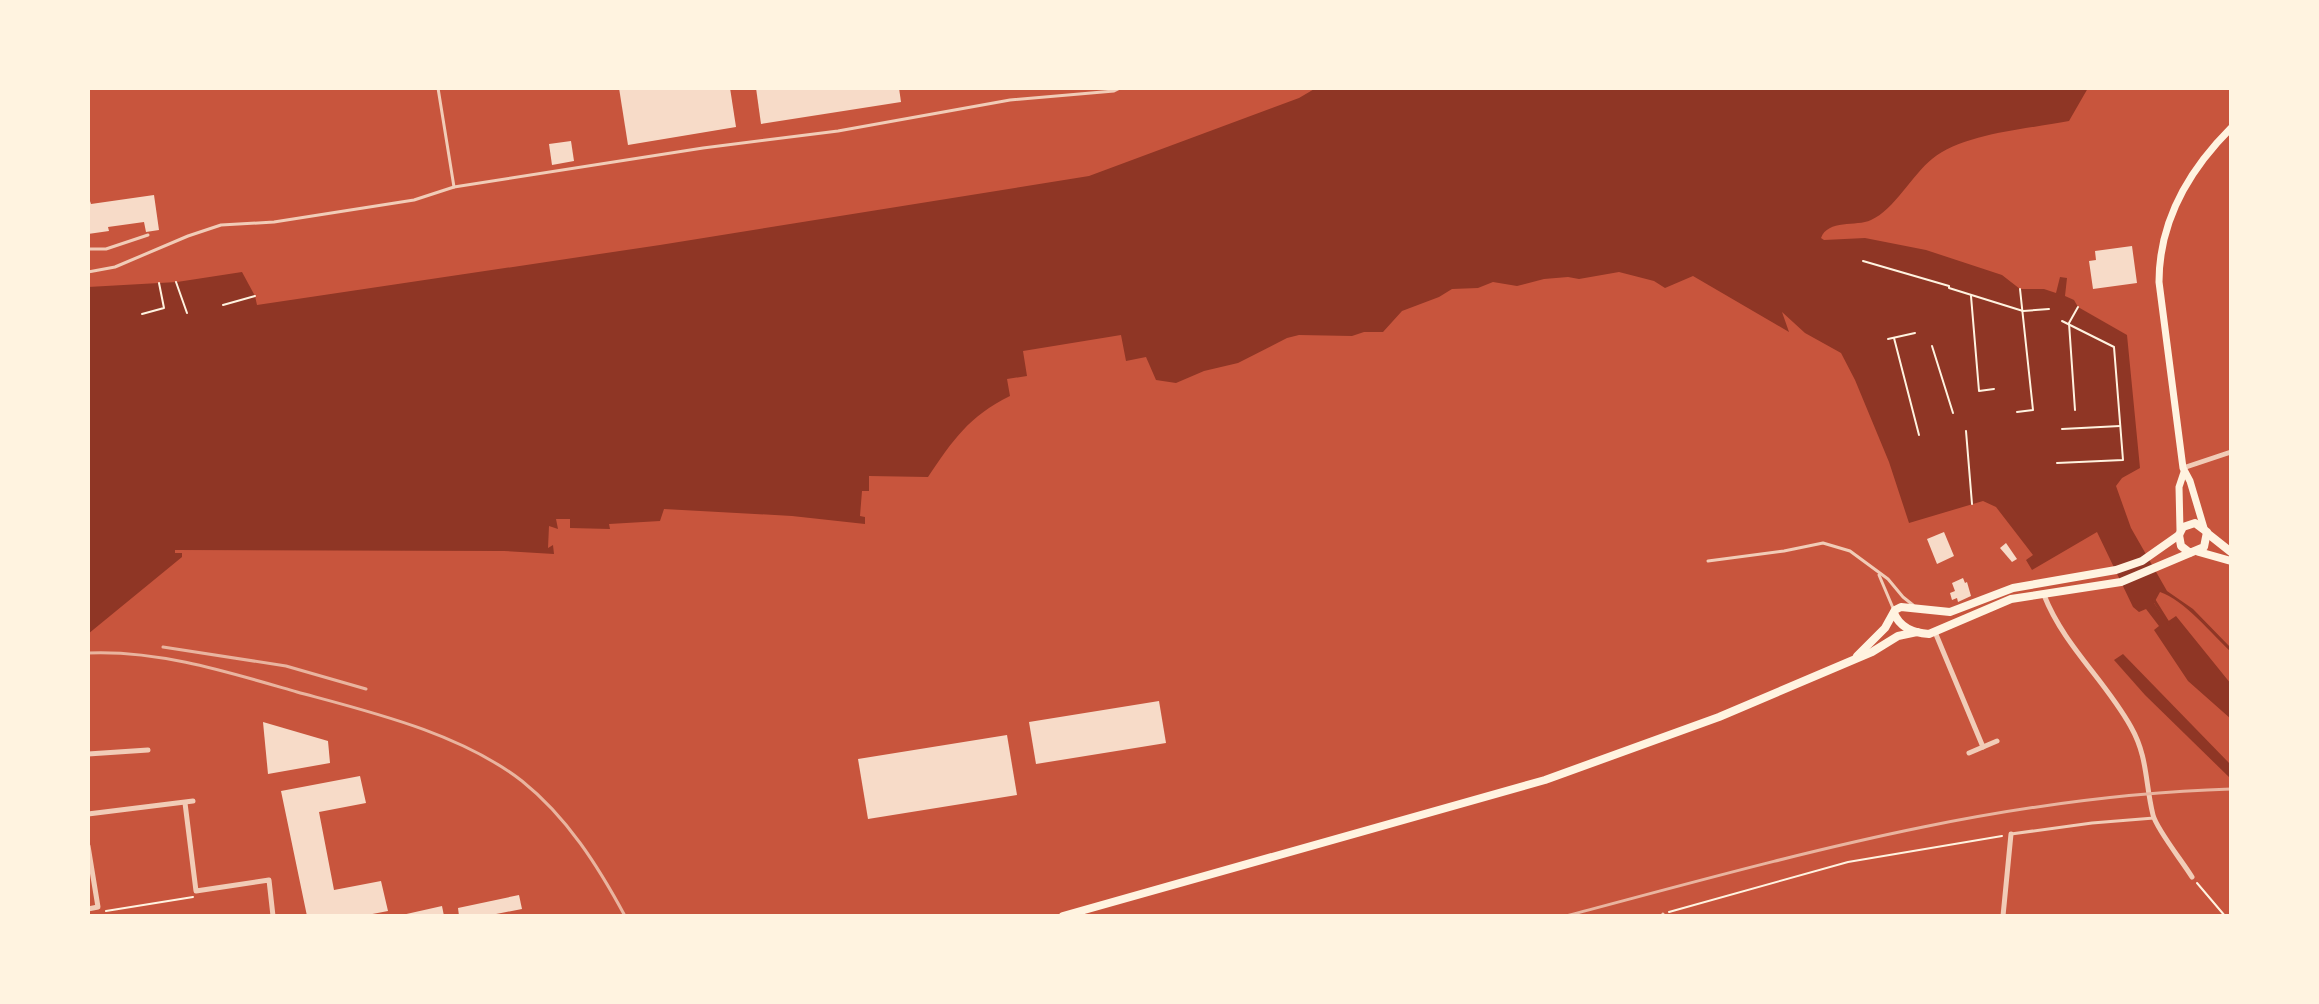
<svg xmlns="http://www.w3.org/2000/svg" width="2319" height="1004" viewBox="0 0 2319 1004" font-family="'DejaVu Sans',sans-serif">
<rect width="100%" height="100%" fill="#c8553d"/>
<g fill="#8f3625">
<path d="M1316,88H2088L2069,121C2029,129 1964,133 1932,159C1912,175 1894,210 1871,220C1856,227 1828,219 1821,238L1824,240L1865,238L1926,250L2002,275L2020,289H2044L2056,293L2060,277L2067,278L2065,296L2074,300L2078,307L2127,335L2140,468L2122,478L2116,486L2131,528L2167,591L2193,609L2231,648V652C2213,635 2183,599 2160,592L2154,603L2167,622L2176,616L2231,684V719L2188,681L2154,630L2159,626L2146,609L2139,612L2133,607L2097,532L2032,570L2026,560L2033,555L1996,507L1983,501L1909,523L1889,462L1855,380L1841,353L1805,333L1782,312L1789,332L1693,276L1665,288L1654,281L1619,272L1579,279L1568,277L1544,279L1517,286L1493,282L1478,288L1452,289L1439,297L1402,311L1383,332H1364L1352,336L1299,335L1287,338L1238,363L1204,371L1176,383L1156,380L1146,357L1126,361L1121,335L1023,351L1027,376L1007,379L1010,396C969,416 953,440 928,477L869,476V491H862L860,516L865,517V524L792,516L664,509L660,521L609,524L610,529L570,528V519H556L558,529L549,526L548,548L553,545L554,554L504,551L175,550V553H182V557L88,634V287L177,282L242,272L255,296L257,305L660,245L1089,176L1299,98Z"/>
<polygon points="2123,654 2231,765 2231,779 2145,695 2114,660"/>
</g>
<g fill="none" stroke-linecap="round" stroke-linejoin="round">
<polyline stroke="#8f3625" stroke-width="3" points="2154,600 2169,624"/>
</g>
<g fill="#f7dbc8">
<polygon points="619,88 730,88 736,127 628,145"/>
<polygon points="756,88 899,88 901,102 761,124"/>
<polygon points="571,141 574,161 552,165 549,144"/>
<polygon points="88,195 91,204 154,195 159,230 146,232 144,222 108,227 109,231 88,234"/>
<polygon points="2132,246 2137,283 2093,289 2089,261 2096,260 2095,251"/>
<polygon points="1944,532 1954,556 1937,564 1927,539"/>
<polygon points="2006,543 2017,559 2012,562 2000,548"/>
<polygon points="1963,578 1965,583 1967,582 1971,596 1958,602 1957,598 1952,600 1950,593 1955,591 1952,583"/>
<polygon points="1159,701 1166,743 1036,764 1029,722"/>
<polygon points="263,722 328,741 330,763 268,774"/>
<polygon points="1007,735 1017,795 868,819 858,759"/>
<polygon points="360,776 366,803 319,812 334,890 381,881 388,911 362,916 307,916 281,791"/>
<polygon points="519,895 522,909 486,916 459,916 458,908"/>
<polygon points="442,906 444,916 403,916 402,915"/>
</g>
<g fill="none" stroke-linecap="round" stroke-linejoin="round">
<g stroke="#fff3e0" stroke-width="2">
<polyline points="1863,261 1949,286 1949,288 2023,311 2049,309"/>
<polyline points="176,282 187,313"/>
<polyline points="1971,296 1979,391 1994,389"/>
<polyline points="223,305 255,296"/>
<polyline points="142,314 164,308 159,283"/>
<polyline points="1894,338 1919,435"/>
<polyline points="1888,339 1915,333"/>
<polyline points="1932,346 1953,413"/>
<polyline points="2075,410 2069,323 2078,307"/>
<polyline points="2017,412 2033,410 2020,289"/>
<polyline points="2062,429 2120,426"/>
<polyline points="1966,431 1972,504"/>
<polyline points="2057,463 2123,460 2114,347 2062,321"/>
<polyline points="2197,883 2225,916"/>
<polyline points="106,911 193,897"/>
<polyline points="1669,912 1848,862 2002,836"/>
</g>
<g stroke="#f1ccb7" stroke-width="3">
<polyline points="438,88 454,187"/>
<polyline points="88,249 106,249 148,235"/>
<polyline points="88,272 115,267 188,236 221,225 274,222 414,200 454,187 703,148 838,131 1010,100 1114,91 1120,88"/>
<polyline points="1708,561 1784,551 1823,543 1850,551 1888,579 1903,597 1913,605"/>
<polyline points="1879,575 1893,608"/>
<polyline points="2011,834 2092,823 2154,818"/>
<polyline points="1662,916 1663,914"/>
</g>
<g stroke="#f1ccb7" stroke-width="5">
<polyline points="2183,468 2231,452"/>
<path d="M2044,595C2064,646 2105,680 2131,727C2148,757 2145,783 2153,815C2157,830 2183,862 2192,877"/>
<polyline points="1935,632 1983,747"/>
<polyline points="1969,753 1997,741"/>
<polyline points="88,754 148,750"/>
<polyline points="185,803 196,891 269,880 273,916"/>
<polyline points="88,814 193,801"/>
<polyline points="88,846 98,907 88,909"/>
<polyline points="2003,916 2011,834"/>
</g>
<g stroke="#fff3e0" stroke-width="7">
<path d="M2204,528L2190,481L2183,468L2159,282C2159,222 2189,170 2231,128"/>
<polyline points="2180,530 2179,487 2184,472"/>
</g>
<g stroke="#fff3e0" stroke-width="8">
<polyline points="2207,533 2231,552"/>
<polyline points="2199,552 2231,561"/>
<path d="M1894,613C1900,628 1914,633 1929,634L2011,599L2121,582L2204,547L2207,532L2195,523L2183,527L2179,535L2181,546L2190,553"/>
<polyline points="1857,656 1885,628 1895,610 1901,607 1950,612 2013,588 2116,570 2142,561 2179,535"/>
<polyline points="1063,916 1545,780 1719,717 1872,652 1898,636 1917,632"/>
</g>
<g stroke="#e9b49f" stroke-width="3">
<polyline points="163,647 286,666 366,689"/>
<path d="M88,653C159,650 228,672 297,692C371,712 460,733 522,781C567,817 598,866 625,916"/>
<path d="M1566,916C1789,857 1998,796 2231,789"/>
</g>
</g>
<rect width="2319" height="1004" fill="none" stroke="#fff3e0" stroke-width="180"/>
</svg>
